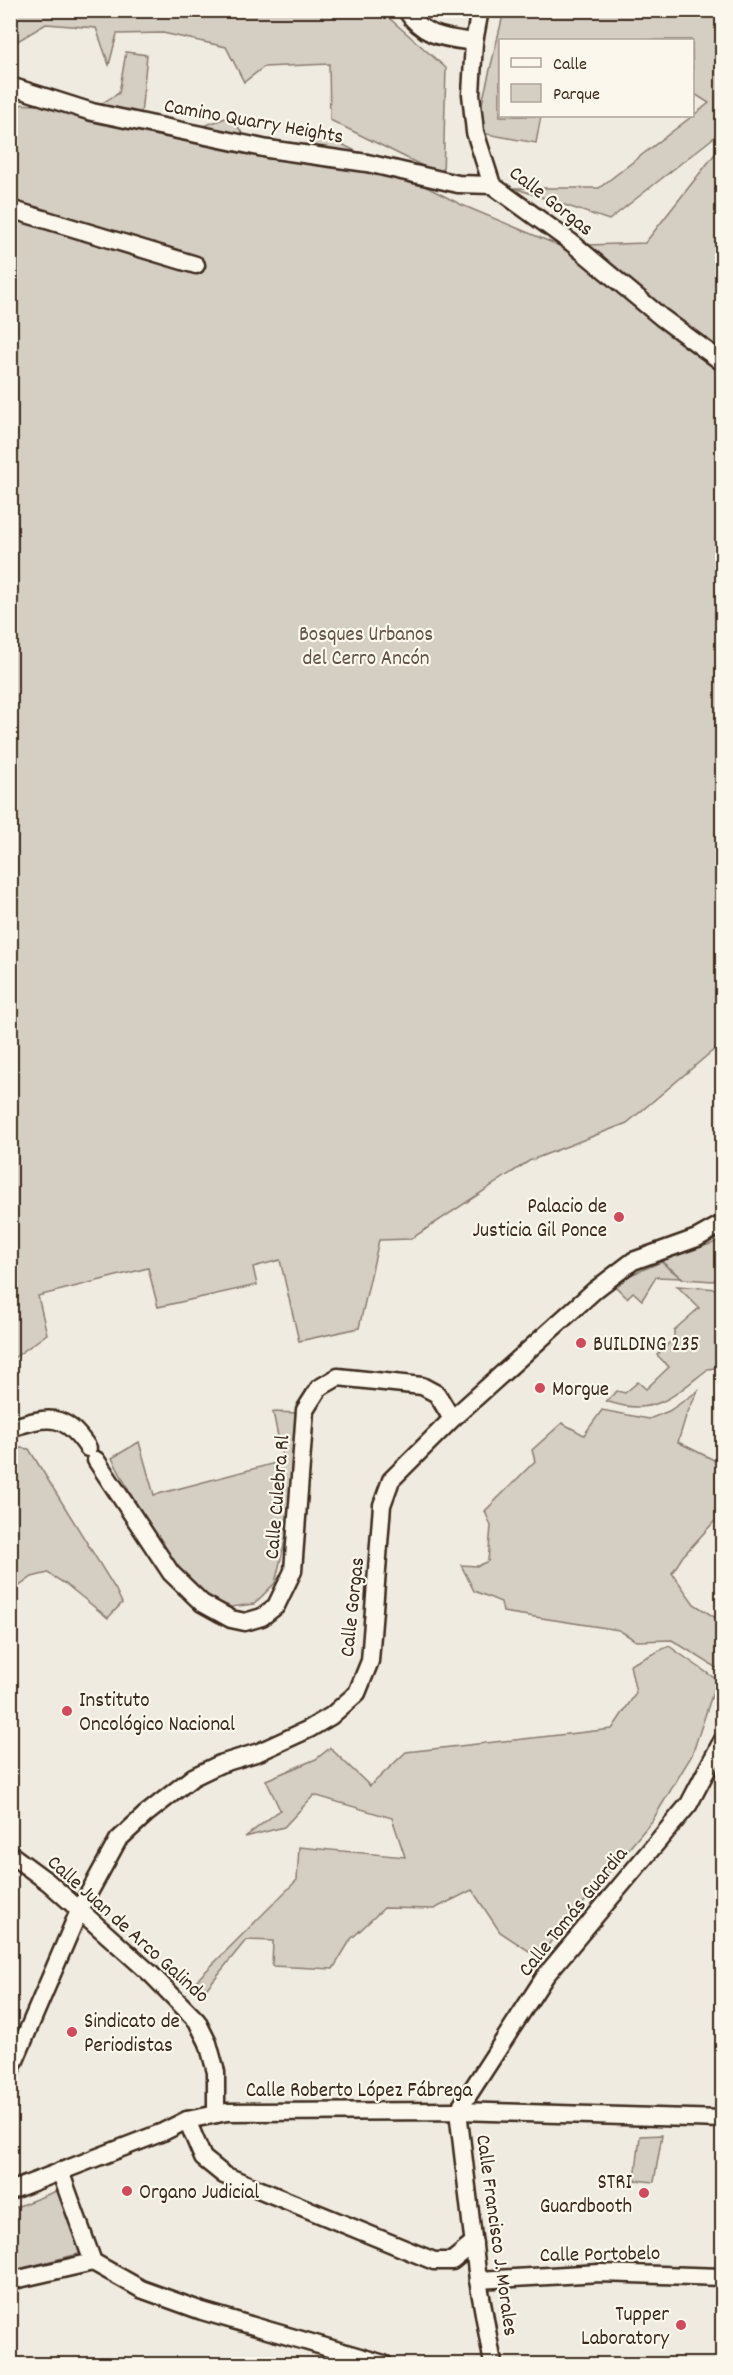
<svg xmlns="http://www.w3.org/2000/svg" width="733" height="2375" viewBox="0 0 733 2375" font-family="Dekko,sans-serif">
<rect width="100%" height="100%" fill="#f0ebe0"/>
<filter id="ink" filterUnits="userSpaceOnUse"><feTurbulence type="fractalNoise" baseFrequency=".0167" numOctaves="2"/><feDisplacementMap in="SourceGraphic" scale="12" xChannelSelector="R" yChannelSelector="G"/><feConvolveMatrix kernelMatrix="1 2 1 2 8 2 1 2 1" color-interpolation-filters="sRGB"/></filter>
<g filter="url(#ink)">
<g fill="#d5cec3" stroke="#887c70" stroke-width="1.5">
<polygon points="11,11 381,11 446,68 443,176 330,120 329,64 264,67 244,82 226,47 163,33 117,34 109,65 96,28 46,24 11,45"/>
<polygon points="504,11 722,11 722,131 609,220 514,188 599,188 709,103 693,93 692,40 500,40 500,116 541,116 536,143 475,132"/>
<polygon points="126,52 147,55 141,115 201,127 231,116 244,136 310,145 324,135 462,205 560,246 645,243 722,145 722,1043 627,1123 529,1161 411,1239 379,1240 359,1328 299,1341 280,1260 253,1267 257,1285 158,1307 148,1268 38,1296 47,1334 11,1360 11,104 96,107 119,93"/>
<polygon points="722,1240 722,1276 713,1281 684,1279 661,1261"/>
<polygon points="661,1262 681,1278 656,1277 642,1300 633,1292 627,1298 616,1287 626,1277"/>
<path d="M677,1286L718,1289L722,1287V1360L721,1359L714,1368L708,1369C672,1397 654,1418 606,1401L617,1391L625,1393L638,1382L646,1389L669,1367L657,1355L674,1338V1330L699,1308Z"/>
<polygon points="698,1391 686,1416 678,1442 722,1464 722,1513 683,1556 672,1573 694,1604 722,1622 722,1662 718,1669 672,1640 636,1641 619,1630 503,1612 501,1602 474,1591 461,1565 478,1566 488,1561 491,1526 485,1511 535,1461 532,1450 562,1423 584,1435 602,1410 649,1419 669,1411"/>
<polygon points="273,1412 299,1413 289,1525 275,1583 254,1604 231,1607 213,1600 188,1583 163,1544 155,1541 112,1458 139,1442 154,1495 283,1461"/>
<polygon points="11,1447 29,1449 116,1590 122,1603 108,1618 67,1585 48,1573 32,1577 11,1592"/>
<polygon points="669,1646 717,1680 692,1755 652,1821 538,1957 500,1932 472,1890 434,1909 384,1908 351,1939 333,1969 272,1966 273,1941 246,1940 203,1993 194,1983 297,1880 299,1847 405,1857 392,1818 314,1795 284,1827 245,1837 280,1810 266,1780 316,1759 330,1748 370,1786 406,1752 612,1729 636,1693 630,1665"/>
<polygon points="662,2135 654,2182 635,2180 640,2136"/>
<polygon points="59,2190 86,2252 11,2271 11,2209"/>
</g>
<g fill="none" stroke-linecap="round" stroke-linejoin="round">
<g stroke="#3b2a1e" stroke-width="21">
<g id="minor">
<path d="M406,10C423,37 445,38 474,42"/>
<polyline points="480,10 474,42 471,94 475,132 492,185 572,243 661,317 722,362"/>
<polyline points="10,86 92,112 268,149 367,163 458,184 492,185"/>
<polyline points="10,209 196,265"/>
<path d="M10,1428C49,1416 64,1412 88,1448"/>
<polyline points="96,1460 171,1573 202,1603 231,1619 245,1622 262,1617 276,1606 293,1571 305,1410 319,1388 338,1377 422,1386 437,1394 452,1419"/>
<polyline points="10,1854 48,1882 151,1974 197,2021 208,2043 216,2072 216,2114"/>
<polyline points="10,2072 79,1911 118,1840 146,1814 193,1777 220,1764 259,1752 309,1729 331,1716 357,1693 370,1661 382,1505 391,1480 452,1419 595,1290 633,1261 697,1238 722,1224"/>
<polyline points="187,2120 203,2158 224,2175 434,2261 452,2261 474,2243"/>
<polyline points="60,2171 93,2262 141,2289 202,2311 384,2364"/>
<polyline points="10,2191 163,2132 187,2120 227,2112 458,2111 722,2119"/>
<polyline points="478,2280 600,2273 722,2277"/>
<polyline points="10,2281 93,2262"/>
<polyline points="493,2364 478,2280 458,2111 546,1975 689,1804 722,1741"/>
</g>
</g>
<use href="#minor" stroke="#fbf7ec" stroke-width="16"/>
</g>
</g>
<g fill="#d1495b" stroke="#fbf7ec" stroke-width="2">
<circle cx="619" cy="1217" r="6"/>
<circle cx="581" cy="1343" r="6"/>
<circle cx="540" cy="1388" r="6"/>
<circle cx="67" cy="1711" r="6"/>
<circle cx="72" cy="2032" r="6"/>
<circle cx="127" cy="2191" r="6"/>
<circle cx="644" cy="2193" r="6"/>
<circle cx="681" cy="2325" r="6"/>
</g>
<g text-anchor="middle" stroke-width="4.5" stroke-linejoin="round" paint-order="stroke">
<g font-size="21" fill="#3b2a1e" stroke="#fbf7ec">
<text transform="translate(254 120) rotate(10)" y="7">Camino Quarry Heights</text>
<text transform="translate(552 200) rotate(38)" y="7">Calle Gorgas</text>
<text transform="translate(276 1497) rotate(-85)" y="7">Calle Culebra Rl</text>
<text transform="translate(351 1607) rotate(-84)" y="7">Calle Gorgas</text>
<text transform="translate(572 1911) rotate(-51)" y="7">Calle Tomás Guardia</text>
<text transform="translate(129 1928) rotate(42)" y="7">Calle Juan de Arco Galindo</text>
<text x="359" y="2096">Calle Roberto López Fábrega</text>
<text transform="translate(498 2235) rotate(82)" y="7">Calle Francisco J. Morales</text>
<text transform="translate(600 2253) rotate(-1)" y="7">Calle Portobelo</text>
</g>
<g font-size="21" fill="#625347" stroke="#fbf7ec">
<text x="366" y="640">Bosques Urbanos<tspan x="366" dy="24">del Cerro Ancón</tspan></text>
</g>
<g font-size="21" fill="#3b2a1e" stroke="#fbf7ec" text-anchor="start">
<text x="607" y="1212" text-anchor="end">Palacio de<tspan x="607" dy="24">Justicia Gil Ponce</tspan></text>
<text x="593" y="1350">BUILDING 235</text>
<text x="552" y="1395">Morgue</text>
<text x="79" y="1706">Instituto<tspan x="79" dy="24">Oncológico Nacional</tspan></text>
<text x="84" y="2027">Sindicato de<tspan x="84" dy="24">Periodistas</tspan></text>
<text x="632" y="2188" text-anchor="end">STRI<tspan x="632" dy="24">Guardbooth</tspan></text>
<text x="139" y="2198">Organo Judicial</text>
<text x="669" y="2320" text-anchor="end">Tupper<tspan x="669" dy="24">Laboratory</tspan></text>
</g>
</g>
<rect width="733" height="2375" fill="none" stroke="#fbf7ec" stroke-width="36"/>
<rect x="18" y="18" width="697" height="2339" fill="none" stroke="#3b2a1e" stroke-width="2" filter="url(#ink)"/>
<rect x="499" y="39" width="195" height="78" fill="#fbf7ec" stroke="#aea59a" stroke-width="1.5"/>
<rect x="511" y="58" width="30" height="9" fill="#fbf7ec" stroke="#aea59a" stroke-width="1.5"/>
<text x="553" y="69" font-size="18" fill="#3b2a1e">Calle</text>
<rect x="511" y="84" width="30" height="18" fill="#d5cec3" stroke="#aea59a" stroke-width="1.5"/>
<text x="553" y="99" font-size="18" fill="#3b2a1e">Parque</text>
</svg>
